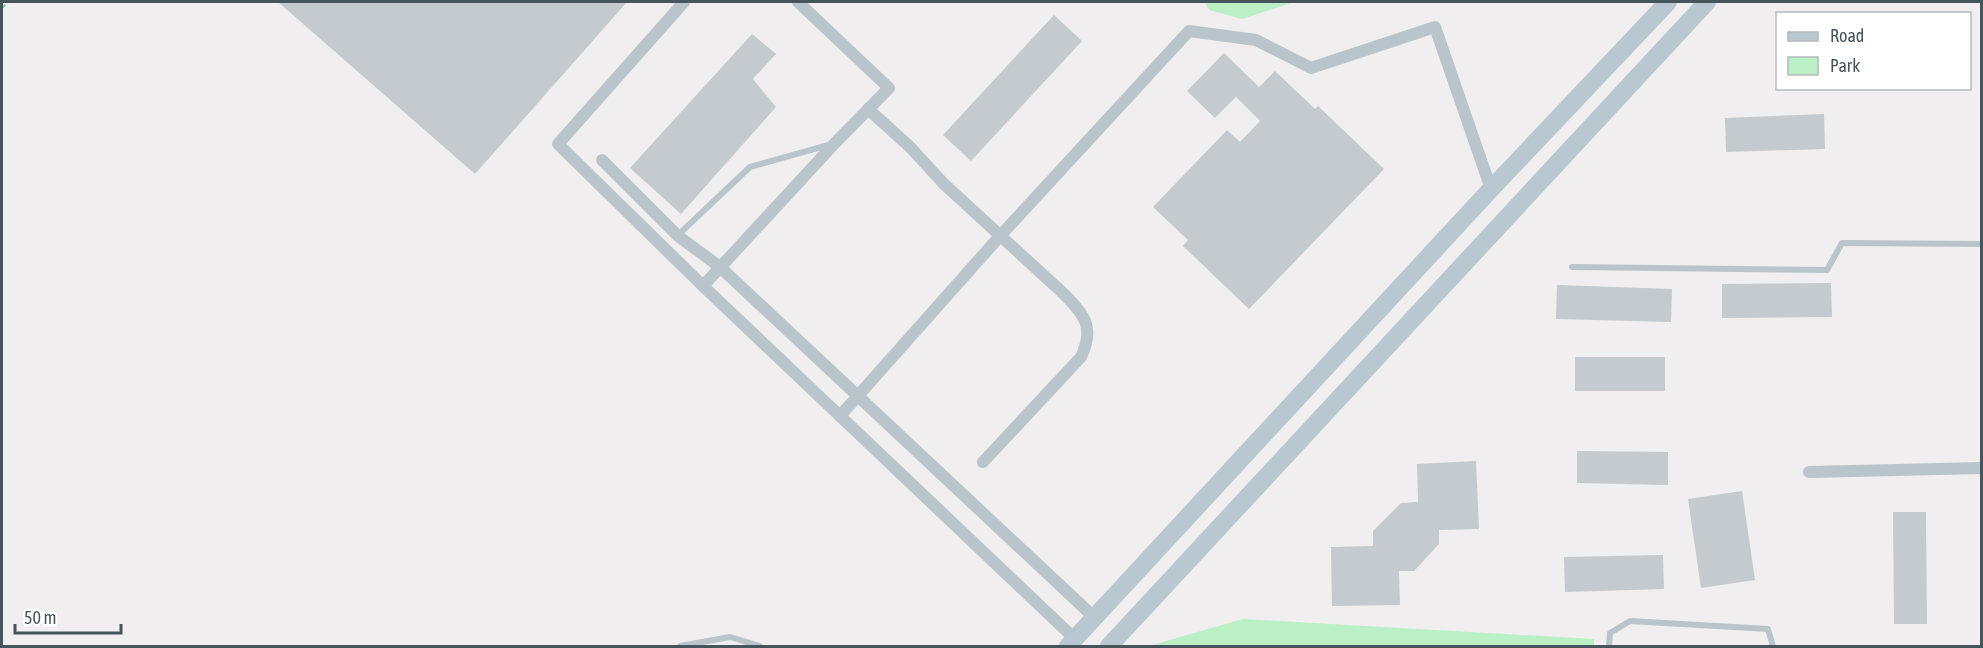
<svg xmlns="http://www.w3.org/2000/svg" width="1983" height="648" viewBox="0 0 1983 648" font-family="'Asap Condensed',sans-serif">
<rect width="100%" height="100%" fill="#f0eeee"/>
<g fill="#bbefc6">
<polygon points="1205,2 1294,2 1242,19 1209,10"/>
<polygon points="1243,619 1594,639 1594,646 1149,646"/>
</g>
<g fill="#c4cace">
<polygon points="278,2 627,2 475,174"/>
<polygon points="1054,15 1082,41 971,161 943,135"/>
<polygon points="752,34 776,54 753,79 776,107 681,214 630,168"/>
<polygon points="1224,53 1259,87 1275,71 1315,109 1318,106 1384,169 1249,309 1183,246 1188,240 1153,207 1227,130 1240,142 1260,121 1236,97 1215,118 1187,91"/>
<polygon points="1824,114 1825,149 1726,152 1725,118"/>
<polygon points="1831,283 1832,317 1722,318 1722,284"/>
<polygon points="1557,285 1672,289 1671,322 1556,319"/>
<rect x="1575" y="357" width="90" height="34"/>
<polygon points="1577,451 1668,452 1668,485 1577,483"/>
<polygon points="1476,461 1479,529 1439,530 1439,544 1414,571 1399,571 1400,605 1332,606 1331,547 1373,546 1373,531 1401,503 1418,502 1417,464"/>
<polygon points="1742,491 1755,580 1701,588 1688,499"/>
<polygon points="1893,512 1926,512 1927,624 1894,624"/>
<polygon points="1663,555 1664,589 1565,592 1564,557"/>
</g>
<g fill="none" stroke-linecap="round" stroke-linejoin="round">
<polyline stroke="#73cd91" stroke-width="2" stroke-dasharray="4.5 3" stroke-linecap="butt" points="2,8 8,2"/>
<g stroke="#b9c5cb" stroke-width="6">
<polyline points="678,235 750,167 832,144"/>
<polyline points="1572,267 1827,270 1842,243 1982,244"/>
<polyline points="680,646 730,637 760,646"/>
<polyline points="1609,646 1610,633 1630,621 1768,629 1773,646"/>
</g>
<g stroke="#b9c5cb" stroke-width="12">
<polyline points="684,2 558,144 703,286 1075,639"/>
<path d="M868,109L910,147L944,184L1064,294C1085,316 1095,327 1081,357L983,462"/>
<polyline points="602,160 678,236 720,267 1095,618"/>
<polyline points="703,286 835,143 889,88 798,2"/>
<polyline points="840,416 1000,236 1189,31 1256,40 1311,68 1435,27 1491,189"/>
<polyline points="1809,472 1982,468"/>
</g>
<g stroke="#b9c8d0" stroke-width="18">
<polyline points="1068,646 1491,189 1668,2"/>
<polyline points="1109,646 1707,2"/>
</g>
</g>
<rect width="1983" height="648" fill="none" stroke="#46555b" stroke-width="6"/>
<rect x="1776" y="12" width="195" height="78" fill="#ffffff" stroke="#b5bbbd" stroke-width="1.5"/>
<rect x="1788" y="32" width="30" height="9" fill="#b9c8d0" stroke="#b5bbbd" stroke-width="1.5"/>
<text x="1830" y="42" font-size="18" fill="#46555b">Road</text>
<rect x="1788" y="57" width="30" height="18" fill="#bbefc6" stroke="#b5bbbd" stroke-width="1.5"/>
<text x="1830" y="72" font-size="18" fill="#46555b">Park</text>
<path d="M15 624v9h106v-9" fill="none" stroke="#46555b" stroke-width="3"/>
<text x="24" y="624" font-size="18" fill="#46555b" stroke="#ffffff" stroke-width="4.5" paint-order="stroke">50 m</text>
</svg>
